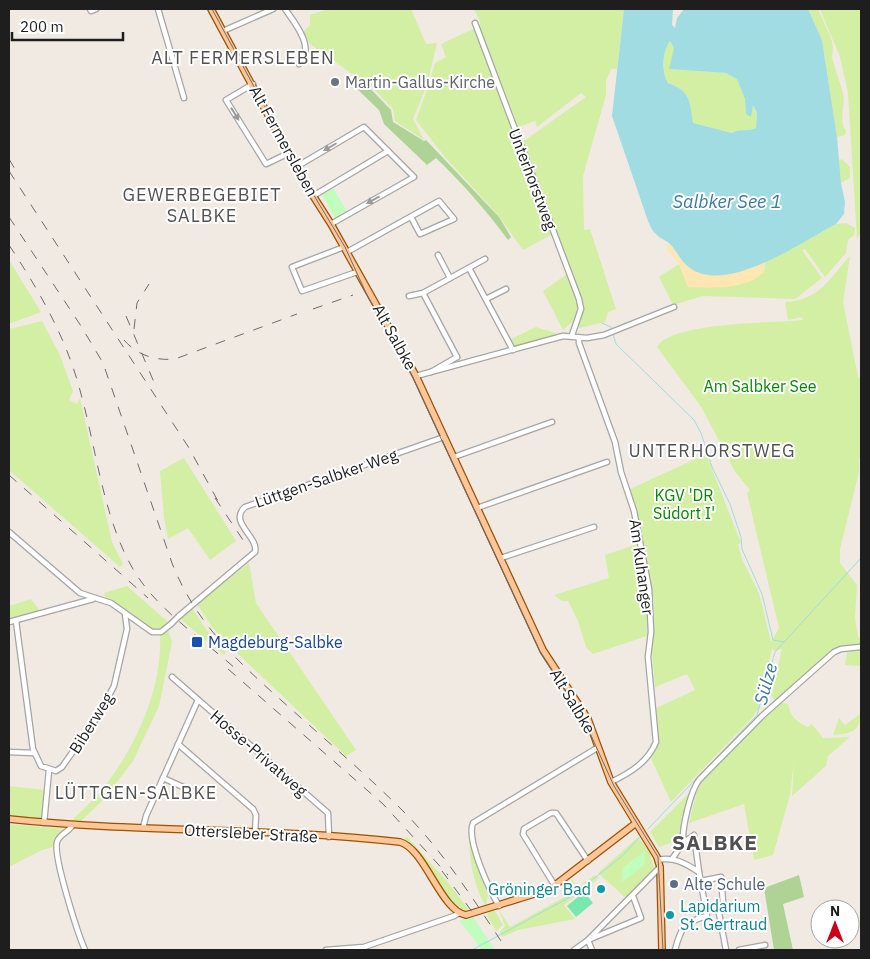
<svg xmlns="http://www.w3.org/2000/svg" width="870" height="959" viewBox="0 0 870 959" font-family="'IBM Plex Sans',sans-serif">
<rect width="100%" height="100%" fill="#f0eae3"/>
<g fill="#d3efa4">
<polygon points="328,9 411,9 426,44 437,43 427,85 413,119 424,140 395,121 393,109 365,80 358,78 310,44 303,32 310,25 310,15"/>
<polygon points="474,9 624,9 617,69 611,69 606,81 606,95 583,176 584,230 590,229 616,309 608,312 605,322 579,328 578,323 583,309 521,143 586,97 581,93 537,127 535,121 516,128 512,119 515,117 479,31 480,22"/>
<path d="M808,9H818C822,20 833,37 833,49C833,53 831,56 833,61C836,72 840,82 843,94C846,105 838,121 846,131L845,135L837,137L822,40Z"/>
<polygon points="820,9 861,9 861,232 857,239 848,93 840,57"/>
<polygon points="475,28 553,234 523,250 498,215 445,157 416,120 428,87 435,63 446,57 441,44"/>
<path d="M670,41L674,48L670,69L726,73L737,78L745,99L746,114L752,104L757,113L756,128C747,132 740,128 732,133L693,123C690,102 691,91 668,83C661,70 662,53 670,41Z"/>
<polygon points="842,159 850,167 850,178 841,183 839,160"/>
<polygon points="846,223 855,228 854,235 848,240 846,253 825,277 805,249 802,250 822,278 795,299 703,296 673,305 659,277 679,264 688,287 764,272 765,262 836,224"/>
<path d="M850,256L843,302L858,377L861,378V458H859V472L840,549V563L857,585L855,618L858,637L861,639V666L845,665L848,647L838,648L776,701L771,696L782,649L774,651L772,648L759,708L751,719L671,802L650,756L657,742L654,709L695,690L687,674L655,687L652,652L654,603L628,490L706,454L741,543L738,544L742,559L759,593L771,642L779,628L747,493L750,490L735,472L702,408L657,347C670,322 775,323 803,320L802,317L788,320L785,302C820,300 829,279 850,256Z"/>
<polygon points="9,260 41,312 9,324"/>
<path d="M567,274C578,300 588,310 563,330L543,291Z"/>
<polygon points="42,321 60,355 73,391 69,400 77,404 80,398 112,542 123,564 120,567 9,470 9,329"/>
<polygon points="536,327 558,334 515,346 511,339"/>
<polygon points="184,458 236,541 210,560 188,528 168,539 164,518 160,471"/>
<polygon points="638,544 647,591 647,636 593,654 586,647 578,621 568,601 562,601 554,595 609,578 605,555"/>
<polygon points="249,563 256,603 356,750 346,756 236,652 212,627 197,604"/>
<polygon points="127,586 169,623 158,630 153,630 111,599 105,597 104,593"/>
<polygon points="31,599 40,611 9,620 9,606"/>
<polygon points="192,608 210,635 226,653 224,655 179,618"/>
<path d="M168,629L172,642L159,706L133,761L103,800L81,821L70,823C78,813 89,805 97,796C133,753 163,691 160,634Z"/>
<path d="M779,702L788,704C791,717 796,722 808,727L812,724L823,738L850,737L828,756L826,766L792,796L794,761L790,795L773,855L754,860L744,804L689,823L698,786Z"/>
<path d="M860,714C861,732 849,734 833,735L839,718L845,725Z"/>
<polygon points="9,786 45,790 43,814 40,820 9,817"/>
<polygon points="689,793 692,796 680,839 659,847 650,832"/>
<path d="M471,819L470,832L474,856L488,895L486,906C473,888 465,841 471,819Z"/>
<polygon points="9,824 64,829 65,831 54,839 53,847 42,850 9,867"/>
<path d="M407,837L446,880L470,911C447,911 428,853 403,840Z"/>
<polygon points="638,837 650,853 654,869 626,898 598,873"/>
<polygon points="595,875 599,878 564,905 575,919 518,930 502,937 500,932 505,926 499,910 510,927 568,895 564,886 572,880 578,887"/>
<polygon points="495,911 503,925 496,931 487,916 489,912"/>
</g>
<g fill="#afd394">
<path d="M363,81L391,110L393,122L424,141L426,140L499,217L511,237L508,240C487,211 462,183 436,158L427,165L384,124L379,110L354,86Z"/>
<polygon points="799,875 804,897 783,904 793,950 774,950 764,888"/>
</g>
<path fill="#ffe6b3" d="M667,244L671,245L680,259L755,267L765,262L764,272C745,290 713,288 688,287L679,264L666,248Z"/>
<g fill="#bffebc">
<polygon points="333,188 347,212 335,218 322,195"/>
<polygon points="645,851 644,865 621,883 623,867"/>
<polygon points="473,917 495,950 482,950 459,920"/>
</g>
<polygon fill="#7ae7af" points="584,892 593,903 576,917 567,906"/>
<path fill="#a0dce2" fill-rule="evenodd" d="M624,9H673L672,25L675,28L677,18L684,9H808L822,40L837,137L841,183L845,202L844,214L836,224C801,242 727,295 690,268C681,262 678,253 671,245C667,240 660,239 656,234C652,231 650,225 648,221L612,116ZM670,41L674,48L669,69L726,73L737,79L745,99L746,114L751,117L753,105L757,113L756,128C747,132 740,128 732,133L693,123C690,102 691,91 668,83C661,71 662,53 670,41Z"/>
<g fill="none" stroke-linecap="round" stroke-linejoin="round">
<g stroke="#a0dce2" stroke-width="1">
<polyline points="602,323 611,327 616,344 694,420 701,433 712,467 730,504 741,537 742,549 762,594 773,640 784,642"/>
<polyline points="648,829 757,715 775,652 861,558"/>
<polyline points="472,950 572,896 621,857 639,838"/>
</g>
<g stroke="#a5a5a5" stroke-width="7">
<g id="minor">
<polyline points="90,9 91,11 96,9"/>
<polyline points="158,9 184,98"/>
<path d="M285,9C295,23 316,48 299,64"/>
<polyline points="475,23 579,299 581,309 572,335"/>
<polyline points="223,31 273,9"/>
<polyline points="253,84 226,100 266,164 289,153"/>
<polyline points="296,167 364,127 414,177 331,224"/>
<polyline points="313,196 388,151"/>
<polyline points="344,247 292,267 302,291 357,272"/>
<polyline points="347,252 439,201 454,219 420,234 411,217"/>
<polyline points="438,255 450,278"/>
<polyline points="469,268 513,350"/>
<polyline points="423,293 457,357"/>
<polyline points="409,296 423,293 485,259"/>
<polyline points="486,299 506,289"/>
<path d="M579,338V343L615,442L621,472L634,511L649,589L651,632L648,657L656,742C648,762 630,773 611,782"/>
<polyline points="431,372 457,357"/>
<polyline points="416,376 563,336 587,338 604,335 674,307"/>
<polyline points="454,457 552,422"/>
<polyline points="477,508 607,462"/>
<polyline points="9,532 80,593 111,603 152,632 161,632 171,624"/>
<polyline points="501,558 594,527"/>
<path d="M179,616L255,552C259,537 228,522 245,507L444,437"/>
<polyline points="16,621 33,749 41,766 56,771 62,767 98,716 114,686 127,629 125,614"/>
<polyline points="9,622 93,599"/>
<polyline points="172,677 328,813 329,837"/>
<polyline points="178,744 253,809 256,815 255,833"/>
<polyline points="9,752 34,753"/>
<polyline points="163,778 192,791"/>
<polyline points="44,823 49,770"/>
<path d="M72,826C68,832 59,835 57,842C53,857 78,934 85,950"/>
<polyline points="143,828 146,816 198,700"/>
<path d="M683,843C682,828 690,792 699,780L762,716L834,652L841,649L860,647"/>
<polyline points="672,859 683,843 694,835 699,872"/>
<path d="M658,860C674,856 686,864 699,872L707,916C684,922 681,927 675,950"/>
<polyline points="701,881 721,877 723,902 719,913"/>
<polyline points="555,886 523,834 524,829 551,813 556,813 588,861"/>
<path d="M499,906C489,889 466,840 473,823L597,748"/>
<polyline points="719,913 726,950"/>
<polyline points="326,950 364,947 454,916 459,913"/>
<polyline points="574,950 588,940 660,867"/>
<polyline points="592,950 588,940 641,918 633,896"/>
<polyline points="739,950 765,945"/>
</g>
</g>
<g stroke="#995200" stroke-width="8">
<g id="major">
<polyline points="211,9 303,180 331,224 416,376 543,650 588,719 611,782 657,857 660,867 662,950"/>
<path d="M9,819C139,833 270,827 400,842C425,849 441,911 466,915L550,889L636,823"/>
</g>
</g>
<use href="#minor" stroke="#fff" stroke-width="4.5"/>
<use href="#major" stroke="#ffc69a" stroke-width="5.5"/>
<polyline stroke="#6c6c6c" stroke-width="1" points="212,9 304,179 345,247 366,293 412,376 541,654 584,720 614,786 658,857 663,950"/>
<g stroke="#6c6c6c" stroke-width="1" stroke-dasharray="10 10" stroke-linecap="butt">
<polyline points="9,159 19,176"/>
<polyline points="9,171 189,448 219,503"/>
<path d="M9,217L81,326L103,363L172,563C195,622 236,660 282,701C322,737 364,772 403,811C444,852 475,902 507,950"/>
<path d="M9,245C40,292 67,339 81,394C97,452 104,523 136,574C161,613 203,639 237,670"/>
<polyline points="313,309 353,295"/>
<polyline points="126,316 156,387"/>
<polyline points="134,329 137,303 149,284"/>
<path d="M124,340C137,355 155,361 175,359L297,314"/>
<polyline points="9,475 148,598"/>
<polyline points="215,498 247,546"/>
<polyline points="228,669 383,804 448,875"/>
<polyline points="442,871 476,917"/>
</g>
<g stroke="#a5a5a5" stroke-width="7" stroke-linecap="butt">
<polyline id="minor-bridge" points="171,624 179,616"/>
</g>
<use href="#minor-bridge" stroke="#fff" stroke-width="4.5"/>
</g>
<defs><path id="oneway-solid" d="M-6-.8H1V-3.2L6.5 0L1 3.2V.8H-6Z" transform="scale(1.25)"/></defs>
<g fill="#9a9a9a">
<use href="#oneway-solid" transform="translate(235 114) rotate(58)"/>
<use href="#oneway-solid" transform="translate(330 147) rotate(150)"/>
<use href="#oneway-solid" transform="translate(373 200) rotate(151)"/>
</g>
<circle fill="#6b7280" stroke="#fff" stroke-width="2" cx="335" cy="82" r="5"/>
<rect fill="#1a4fb4" stroke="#fff" stroke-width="2" x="191" y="636" width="12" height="12" rx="2.5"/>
<circle fill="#5c6f8a" stroke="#fff" stroke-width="2" cx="674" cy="884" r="5"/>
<g fill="#0f9aa8" stroke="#fff" stroke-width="2">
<circle cx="601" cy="889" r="5"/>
<circle cx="670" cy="915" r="5"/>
</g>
<g text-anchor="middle" stroke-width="4" stroke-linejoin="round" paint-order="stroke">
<g font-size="16" fill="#5b616d" stroke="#fff" text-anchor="start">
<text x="345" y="88">Martin-Gallus-Kirche</text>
</g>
<g font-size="16" fill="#1e1e1e" stroke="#fff">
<text transform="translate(284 141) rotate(61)" y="6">Alt Fermersleben</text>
<text transform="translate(533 179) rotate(69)" y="6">Unterhorstweg</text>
<text transform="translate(395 337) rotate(61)" y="6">Alt Salbke</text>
<text transform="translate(326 478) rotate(-19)" y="6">Lüttgen-Salbker Weg</text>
<text transform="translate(642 567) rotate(82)" y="6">Am Kuhanger</text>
<text transform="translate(573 701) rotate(59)" y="6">Alt Salbke</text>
<text transform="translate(91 723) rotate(-58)" y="6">Biberweg</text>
<text transform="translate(259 753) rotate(41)" y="6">Hosse-Privatweg</text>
<text transform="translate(251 833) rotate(3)" y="6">Ottersleber Straße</text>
</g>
<g font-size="16" fill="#078701" stroke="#fff">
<text x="760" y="392">Am Salbker See</text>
<text x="684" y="501">KGV 'DR<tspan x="684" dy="18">Südort I'</tspan></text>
</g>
<g font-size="16" fill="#164399" stroke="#fff" text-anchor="start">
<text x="208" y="648">Magdeburg-Salbke</text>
</g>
<g font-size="16" fill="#4e5e75" stroke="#fff" text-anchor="start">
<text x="684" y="890">Alte Schule</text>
</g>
<g font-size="16" fill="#0d838f" stroke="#fff" text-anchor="end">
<text x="591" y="895">Gröninger Bad</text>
<text x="680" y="912" text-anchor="start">Lapidarium<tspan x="680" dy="18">St. Gertraud</tspan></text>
</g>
<g font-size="18" letter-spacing="1" fill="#515151" stroke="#fff">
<text x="243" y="64">ALT FERMERSLEBEN</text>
<text x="202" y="201">GEWERBEGEBIET<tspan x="202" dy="21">SALBKE</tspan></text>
<text x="712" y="457">UNTERHORSTWEG</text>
<text x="136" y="799">LÜTTGEN-SALBKE</text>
</g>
<g font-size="18" font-style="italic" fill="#3a799e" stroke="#fff">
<text x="727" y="208">Salbker See 1</text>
<text transform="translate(766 684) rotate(-74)" y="6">Sülze</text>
</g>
<g font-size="21" font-weight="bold" letter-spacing="1" fill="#515151" stroke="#fff">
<text x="715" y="850">SALBKE</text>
</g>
</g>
<rect width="870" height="959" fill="none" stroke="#1e1e1e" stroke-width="20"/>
<g transform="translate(835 924)"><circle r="24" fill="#ffffff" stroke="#a5a5a5"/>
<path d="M0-4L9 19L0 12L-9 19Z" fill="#cd001a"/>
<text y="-8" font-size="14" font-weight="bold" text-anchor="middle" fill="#1e1e1e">N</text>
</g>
<path d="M12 32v8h111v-8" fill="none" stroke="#1e1e1e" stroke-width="2.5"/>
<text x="20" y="32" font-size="15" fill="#1e1e1e" stroke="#ffffff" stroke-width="4" paint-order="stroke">200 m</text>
</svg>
